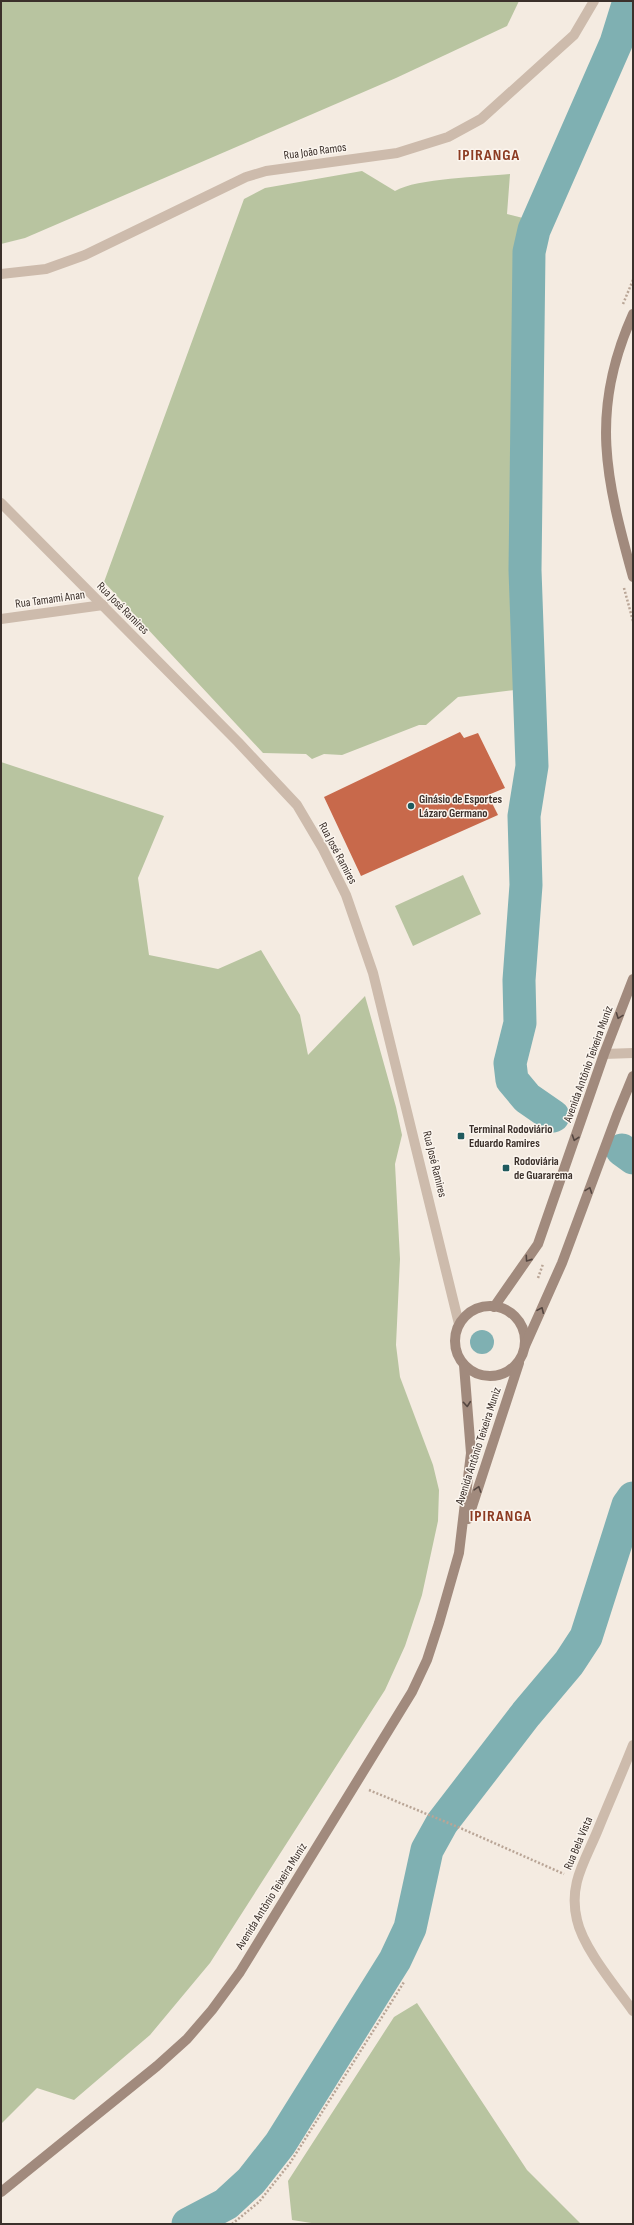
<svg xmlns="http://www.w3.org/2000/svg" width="634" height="2225" viewBox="0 0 634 2225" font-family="'Sofia Sans Condensed',sans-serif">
<rect width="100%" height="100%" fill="#f4ebe1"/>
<g fill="#b8c4a0">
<polygon points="1,1 519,1 507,26 396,78 25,238 1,244"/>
<path d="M362,171L395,191C417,178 482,177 510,174L507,214L523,218L513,267L515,690L458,697L426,725H419L342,755L324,754L312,759L306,754L263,753L104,582L244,199L265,188Z"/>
<polygon points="1,762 164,816 138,878 149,955 218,969 261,950 300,1015 308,1055 365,996 396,1107 402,1135 395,1164 400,1259 396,1345 400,1377 433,1465 439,1490 438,1521 422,1595 405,1646 385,1690 210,1963 150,2035 74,2100 37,2088 1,2124"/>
<polygon points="463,875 481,914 413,946 395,906"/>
<polygon points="417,2003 527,2170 581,2224 318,2224 292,2220 288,2181 394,2017"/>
</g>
<circle fill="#7fb0b2" cx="482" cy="1342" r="12"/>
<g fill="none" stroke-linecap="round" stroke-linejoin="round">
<g stroke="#7fb0b2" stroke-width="33">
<polyline points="553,1116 527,1098 512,1080 510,1063 520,1023 519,980 526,885 524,816 532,766 525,570 529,252 534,230 616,43 629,1"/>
<polyline points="622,1150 633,1158"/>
<polyline points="188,2224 226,2204 251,2181 280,2144 395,1960 410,1928 427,1850 442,1823 526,1714 569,1663 586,1637 615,1546 628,1505 633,1498"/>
</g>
</g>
<polygon fill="#c8694b" points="460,732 464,738 478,733 505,788 488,795 498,815 361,876 324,797"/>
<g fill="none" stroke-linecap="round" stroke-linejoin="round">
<g stroke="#b9a596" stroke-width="2.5" stroke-dasharray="2 2" stroke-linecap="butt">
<polyline points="623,304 633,280"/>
<polyline points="624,588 633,621"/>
<polyline points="538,1278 543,1264"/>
<polyline points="369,1790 458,1827 564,1874"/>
<polyline points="232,2224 259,2202 290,2163 404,1982"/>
</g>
<g stroke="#cdbbac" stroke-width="10">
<polyline points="1,274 46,269 85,255 246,177 266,171 397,153 448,137 481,119 574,35 594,1"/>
<polyline points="1,619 103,605"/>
<polyline points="604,1054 633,1053"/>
<path d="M633,1745C622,1773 610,1800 599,1827C586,1860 568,1883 577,1920C583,1948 616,1987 633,2011"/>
</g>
<polyline stroke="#cdbbac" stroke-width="10" points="1,503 238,742 297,805 323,849 346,895 373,973 459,1324"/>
<g stroke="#a18a7d" stroke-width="10">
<path d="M633,314C589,412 606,479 633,577"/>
<circle cx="490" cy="1341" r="35"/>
<polyline points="494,1307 538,1244 604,1054 633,979"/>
<polyline points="525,1346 562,1263 617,1115 633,1076"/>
<polyline points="468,1519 519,1363"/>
<polyline points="1,2192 157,2066 187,2039 212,2010 240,1972 412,1692 427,1660 439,1623 459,1553 471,1453 464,1365"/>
</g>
</g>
<defs><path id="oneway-chevron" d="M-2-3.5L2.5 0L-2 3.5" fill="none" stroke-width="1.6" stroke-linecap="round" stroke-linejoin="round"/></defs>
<g stroke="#544640">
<use href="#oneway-chevron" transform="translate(619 1016) rotate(111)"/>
<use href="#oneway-chevron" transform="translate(575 1138) rotate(109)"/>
<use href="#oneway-chevron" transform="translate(589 1190) rotate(-70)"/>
<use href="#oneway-chevron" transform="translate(528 1259) rotate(125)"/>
<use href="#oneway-chevron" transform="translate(541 1310) rotate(-66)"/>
<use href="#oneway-chevron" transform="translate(467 1404) rotate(85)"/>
<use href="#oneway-chevron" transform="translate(478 1489) rotate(-72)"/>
</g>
<g fill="#1f5a5e" stroke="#fbf5ee" stroke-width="1.5">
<circle cx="411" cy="806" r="4"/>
<rect x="457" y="1132" width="8" height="8" rx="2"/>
<rect x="502" y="1164" width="8" height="8" rx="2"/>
</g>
<g text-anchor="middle" stroke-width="3" stroke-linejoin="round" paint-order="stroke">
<g font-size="12" fill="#3b302b" stroke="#fbf5ee">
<text transform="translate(315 151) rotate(-8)" y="4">Rua João Ramos</text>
<text transform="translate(50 599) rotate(-8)" y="4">Rua Tamami Anan</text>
<text transform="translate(123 608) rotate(45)" y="4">Rua José Ramires</text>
<text transform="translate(338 853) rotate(62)" y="4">Rua José Ramires</text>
<text transform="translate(588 1064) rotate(-70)" y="4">Avenida Antônio Teixeira Muniz</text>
<text transform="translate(435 1164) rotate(76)" y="4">Rua José Ramires</text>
<text transform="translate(478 1446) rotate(-72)" y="4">Avenida Antônio Teixeira Muniz</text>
<text transform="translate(578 1843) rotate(-67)" y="4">Rua Bela Vista</text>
<text transform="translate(271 1896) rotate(-58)" y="4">Avenida Antônio Teixeira Muniz</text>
</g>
<g font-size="12" font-weight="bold" fill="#3b302b" stroke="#fbf5ee" text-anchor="start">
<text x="419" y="803">Ginásio de Esportes<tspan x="419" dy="14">Lázaro Germano</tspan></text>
<text x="469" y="1133">Terminal Rodoviário<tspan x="469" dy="14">Eduardo Ramires</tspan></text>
<text x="514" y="1165">Rodoviária<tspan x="514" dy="14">de Guararema</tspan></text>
</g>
<g font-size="16" font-weight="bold" letter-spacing="1" fill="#8c3b22" stroke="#fbf5ee">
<text x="489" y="160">IPIRANGA</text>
<text x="501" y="1521">IPIRANGA</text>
</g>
</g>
<rect width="634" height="2225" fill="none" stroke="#3b302b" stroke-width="4"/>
</svg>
